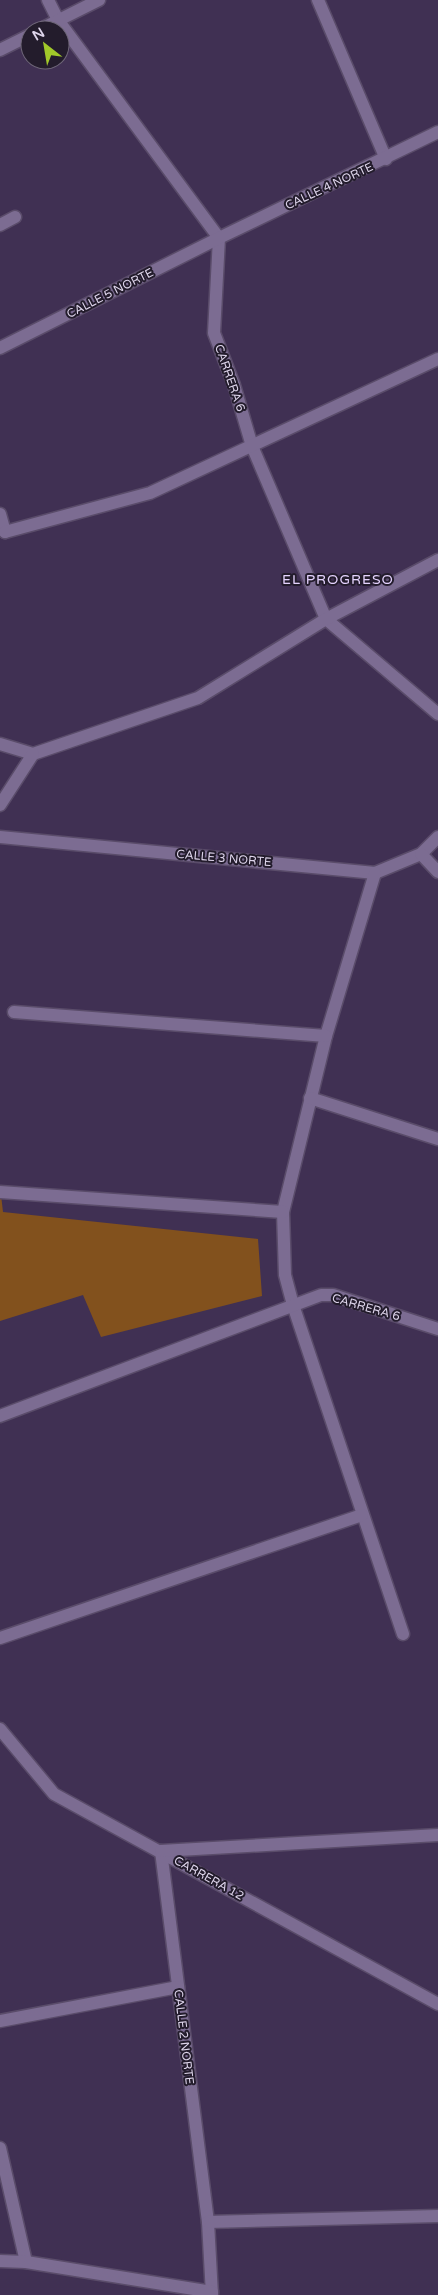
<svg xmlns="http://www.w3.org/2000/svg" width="438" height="2295" viewBox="0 0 438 2295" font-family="'Varela Round',sans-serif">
<rect width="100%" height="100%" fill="#403053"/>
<polygon fill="#82511d" points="0,1186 3,1212 258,1239 262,1296 101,1337 83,1295 0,1321"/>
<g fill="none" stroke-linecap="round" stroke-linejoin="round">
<g stroke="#5a4c6a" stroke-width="15">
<g id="minor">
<polyline points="48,0 58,20 219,238 214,333 234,385 252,446 326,619 438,714"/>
<polyline points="318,0 386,159"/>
<polyline points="39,30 99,0"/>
<polyline points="0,50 30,35"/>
<polyline points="0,225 15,217"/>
<polyline points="0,348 219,238 438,132"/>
<polyline points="0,514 5,532"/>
<polyline points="5,532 150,493 438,359"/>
<polyline points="0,744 33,754 198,698 326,619 438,560"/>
<polyline points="0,805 33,754"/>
<polyline points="0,837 375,873 421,854 438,837"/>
<polyline points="421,854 438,872"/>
<polyline points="375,873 326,1036 283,1212 285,1275 293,1305 403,1634"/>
<polyline points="14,1012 326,1036"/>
<polyline points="310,1098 438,1139"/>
<polyline points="0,1192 283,1212"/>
<polyline points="0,1416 321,1295 333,1295 438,1329"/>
<polyline points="0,1638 362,1515"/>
<polyline points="0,1729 54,1794 438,2004"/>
<polyline points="161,1851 208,2222 212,2295"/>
<polyline points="161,1851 438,1835"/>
<polyline points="0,2021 178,1987"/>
<polyline points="0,2148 26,2262"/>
<polyline points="208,2222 438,2216"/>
<polyline points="0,2261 26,2262 212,2292"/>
</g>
</g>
<use href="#minor" stroke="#7c6c92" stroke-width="12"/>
</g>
<g text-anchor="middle" stroke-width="4" stroke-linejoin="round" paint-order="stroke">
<g font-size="12" fill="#ded5eb" stroke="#231c2c">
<text transform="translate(329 186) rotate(-25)" y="4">CALLE 4 NORTE</text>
<text transform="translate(110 293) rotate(-27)" y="4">CALLE 5 NORTE</text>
<text transform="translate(230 378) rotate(71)" y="4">CARRERA 6</text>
<text transform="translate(224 858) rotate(5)" y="4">CALLE 3 NORTE</text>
<text transform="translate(366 1307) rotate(16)" y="4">CARRERA 6</text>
<text transform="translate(209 1878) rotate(29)" y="4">CARRERA 12</text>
<text transform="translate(184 2037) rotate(83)" y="4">CALLE 2 NORTE</text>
</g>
<g font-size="14" letter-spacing="1" fill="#e4d2fd" stroke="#231c2c">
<text x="338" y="584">EL PROGRESO</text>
</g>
</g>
<g transform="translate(45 45) rotate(329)"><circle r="24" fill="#231c2c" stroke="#6e6678"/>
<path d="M0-4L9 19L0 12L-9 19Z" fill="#a1c92a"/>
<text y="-8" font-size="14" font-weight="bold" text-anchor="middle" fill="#ded5eb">N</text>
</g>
</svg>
